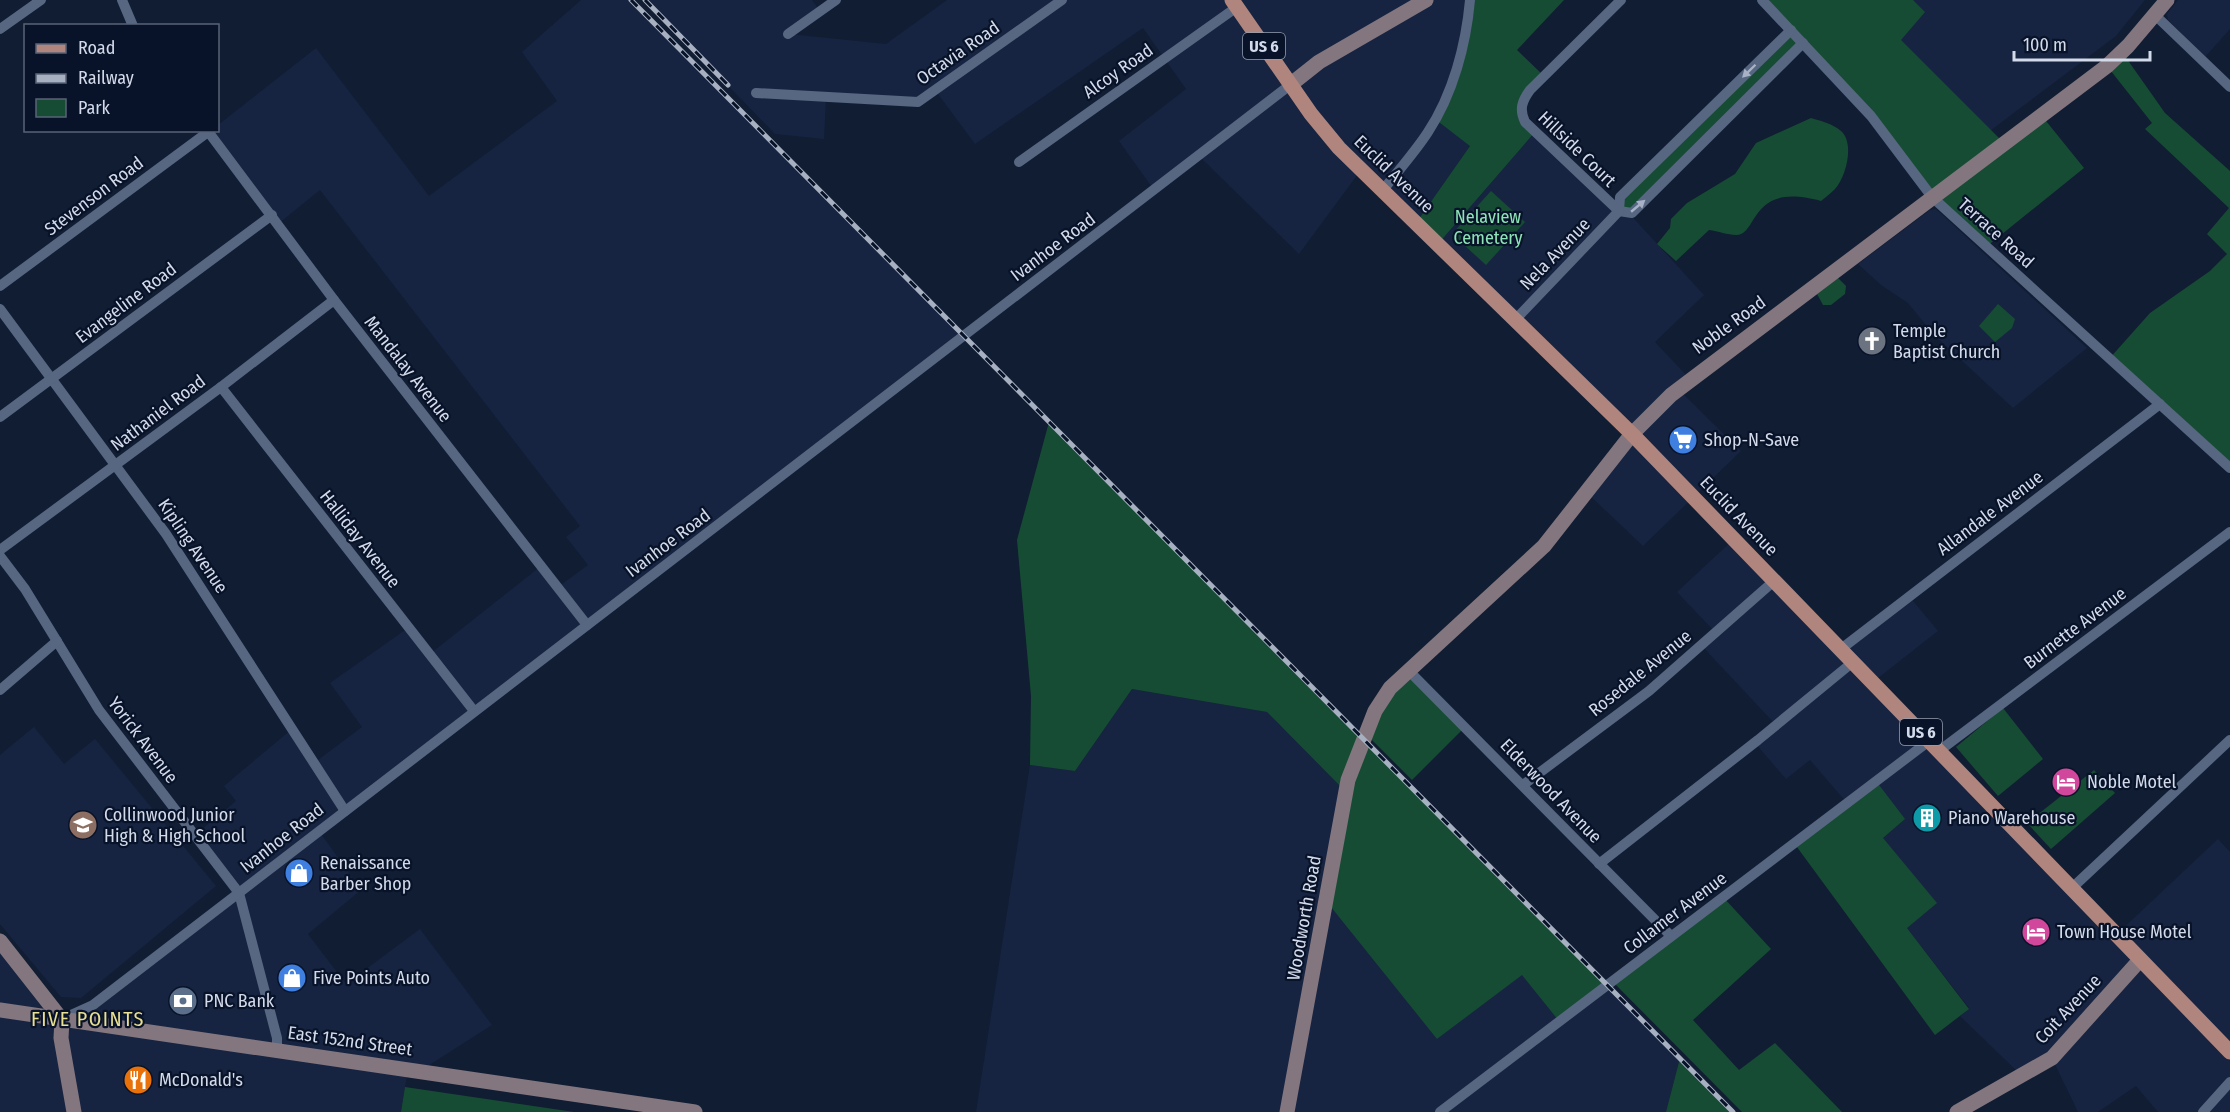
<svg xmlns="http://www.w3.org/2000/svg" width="2230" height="1112" viewBox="0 0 2230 1112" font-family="'Fira Sans Condensed',sans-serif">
<rect width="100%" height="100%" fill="#111d33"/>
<g fill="#162441">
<polygon points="581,0 631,0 963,336 319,831 361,890 308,934 346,984 420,929 492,1025 420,1071 408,1069 401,1112 0,1112 0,941 61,1019 93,1005 238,893 195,835 236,801 224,786 292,729 314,763 362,727 330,683 408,628 430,654 541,566 558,587 588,565 566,537 580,526 320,190 278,224 210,131 218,130 218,125 316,48 429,196 557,101 522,52"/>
<polygon points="645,0 812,0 820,11 789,34 886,44 947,0 1470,0 1470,146 1416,223 1361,170 1299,254 1199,156 1154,190 1119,141 1186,89 1143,28 975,144 935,90 918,102 826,98 824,139 775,134"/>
<polygon points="1776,0 2145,0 2116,36 1933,174"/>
<polygon points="2178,0 2230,0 2230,29 2205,57 2168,20 2167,14"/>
<polygon points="1535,132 1628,212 1704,295 1655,342 1690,379 1678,389 1741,451 1643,546 1585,491 1632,434 1438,244"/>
<polygon points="1936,209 2087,348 2013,408 1934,335 1908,303 1881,285 1858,264 1930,210"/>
<polygon points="1734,539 1840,649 1909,596 1938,631 1873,682 2116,935 2218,839 2230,852 2230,1112 2158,1112 2136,1086 2098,1112 2078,1112 2052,1058 2021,1075 1960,1016 1969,1008 1907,928 1883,838 1905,819 1847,803 1810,760 1786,779 1755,743 1776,725 1701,645 1715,632 1677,592"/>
<polygon points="1132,689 1267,712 1346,792 1437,1039 1522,974 1606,986 1680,1058 1666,1112 976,1112 1030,765 1075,771"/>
<polygon points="34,727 64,764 95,739 216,886 81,998 61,997 0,924 0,755"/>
</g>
<g fill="#174c34">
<polygon points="1470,0 1564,0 1517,50 1544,76 1521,106 1535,132 1438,244 1416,223 1470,146 1435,119 1453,82"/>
<polygon points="1762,0 1913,0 1925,12 1901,40 2004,143 2042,116 2084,168 1986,247 1932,197 1871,116 1803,43 1632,213 1619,211 1620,197 1790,30"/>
<polygon points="2122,52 2165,113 2230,171 2230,468 2109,359 2150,313 2210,271 2227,254 2207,234 2229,208 2145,129 2152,123 2107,66"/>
<path d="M1811,118C1821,121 1833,124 1841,131C1855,143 1846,177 1835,189C1831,193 1826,197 1821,201C1748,181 1759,235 1736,235C1728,235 1718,231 1709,230L1676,261L1657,244L1670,228L1671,219L1687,203L1735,174L1756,143Z"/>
<polygon points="1491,191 1525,222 1486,265 1452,234"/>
<polygon points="1838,278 1846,286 1845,294 1831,305 1823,305 1817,294"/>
<polygon points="1998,304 2015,319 2012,328 1995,342 1979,326"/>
<polygon points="1049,422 1597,975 1606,986 1559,1021 1522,975 1437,1039 1327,902 1346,792 1267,712 1132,689 1075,771 1030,765 1031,696 1017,540"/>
<polygon points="1408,670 1465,727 1412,780 1365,733"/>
<polygon points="2003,708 2043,759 1998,796 1956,747"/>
<polygon points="2094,770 2115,793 2051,849 2027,823"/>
<polygon points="1876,781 1905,819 1883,838 1937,903 1907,928 1969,1009 1935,1035 1794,843"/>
<polygon points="1723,897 1771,949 1693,1020 1739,1070 1775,1043 1842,1112 1742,1112 1612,981"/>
<polygon points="1680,1058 1733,1112 1666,1112"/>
<polygon points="405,1087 574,1112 401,1112"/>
</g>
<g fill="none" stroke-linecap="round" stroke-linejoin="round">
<g stroke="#576681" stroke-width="10">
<polyline points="122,0 133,26"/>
<polyline points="1762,0 1871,116 1932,197 2230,468"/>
<polyline points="2155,15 2230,87"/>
<polyline points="0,29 41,0"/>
<polyline points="1791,30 1620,197 1619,211 1632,213 1803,43"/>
<polyline points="788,34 836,0"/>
<polyline points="756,93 918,102 1062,0"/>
<polyline points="207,130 334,300 587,625"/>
<polyline points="1019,162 1237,7"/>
<path d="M1383,190C1398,171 1415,152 1428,132C1453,94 1466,45 1470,0"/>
<polyline points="0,286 208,132"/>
<polyline points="0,309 166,534 345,811"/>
<path d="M1515,320L1619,211L1525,122C1519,109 1522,101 1530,90L1621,0"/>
<polyline points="221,387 474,711"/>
<polyline points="0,417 272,215"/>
<polyline points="0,550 221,387 334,300"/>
<polyline points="0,556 25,589 99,710 239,893 277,1038 277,1050"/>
<polyline points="1841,649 2160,404"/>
<polyline points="1408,670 1671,936"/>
<polyline points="0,690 57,641"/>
<polyline points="1939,751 2230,532"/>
<polyline points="1523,785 1649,691 1774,581"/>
<polyline points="1599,864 1758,740 1853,662"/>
<polyline points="2072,888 2230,740"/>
<polyline points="62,1019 93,1005 1290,85"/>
<polyline points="1440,1112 1929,741"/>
<polyline points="2203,1112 2230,1082"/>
</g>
<g stroke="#83767f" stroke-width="15">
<polyline points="1290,85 1319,62 1426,0"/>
<polyline points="0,941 62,1020 61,1038 74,1112"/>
<polyline points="0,1010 695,1112"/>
<polyline points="1287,1112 1348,780 1375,711 1390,688 1544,546 1632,434 1671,395 2107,66 2128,46 2167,0"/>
<polyline points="1957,1112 2052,1058 2139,961"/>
</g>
<polyline stroke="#af857d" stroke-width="15" points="1232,0 1311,114 1339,148 1632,434 2230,1052"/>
<g stroke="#a7b0c1" stroke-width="5">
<g id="rail">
<polyline points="631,0 1733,1112"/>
<polyline points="645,0 728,85"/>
</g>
</g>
<use href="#rail" stroke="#081329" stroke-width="3" stroke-dasharray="9" stroke-linecap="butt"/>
</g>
<defs><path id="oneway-solid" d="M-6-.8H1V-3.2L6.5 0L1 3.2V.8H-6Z" transform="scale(1.5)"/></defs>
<g fill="#a8b2c6">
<use href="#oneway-solid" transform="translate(1749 71) rotate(136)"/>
<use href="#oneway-solid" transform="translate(1638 206) rotate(-40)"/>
</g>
<defs>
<g id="church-disc" transform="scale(1.5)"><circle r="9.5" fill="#6b7280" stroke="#081329"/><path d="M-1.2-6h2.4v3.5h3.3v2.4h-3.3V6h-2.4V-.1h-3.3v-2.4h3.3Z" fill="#fff"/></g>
<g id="supermarket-disc" transform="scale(1.5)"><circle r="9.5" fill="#3f7fe0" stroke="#081329"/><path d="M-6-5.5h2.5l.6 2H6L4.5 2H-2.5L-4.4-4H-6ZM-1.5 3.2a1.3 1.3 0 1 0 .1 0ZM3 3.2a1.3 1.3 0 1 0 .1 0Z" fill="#fff"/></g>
<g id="hotel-disc" transform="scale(1.5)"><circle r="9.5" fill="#d1479c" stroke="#081329"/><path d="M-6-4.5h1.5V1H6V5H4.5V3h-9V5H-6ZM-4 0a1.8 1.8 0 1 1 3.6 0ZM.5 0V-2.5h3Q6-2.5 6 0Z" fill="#fff"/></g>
<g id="building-disc" transform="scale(1.5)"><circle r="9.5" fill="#0f9aa8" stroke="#081329"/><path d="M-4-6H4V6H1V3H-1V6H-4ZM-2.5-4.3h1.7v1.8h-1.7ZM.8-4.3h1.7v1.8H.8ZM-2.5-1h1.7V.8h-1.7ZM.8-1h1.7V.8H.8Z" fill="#fff"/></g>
<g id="school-disc" transform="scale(1.5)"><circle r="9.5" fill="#8d6e63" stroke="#081329"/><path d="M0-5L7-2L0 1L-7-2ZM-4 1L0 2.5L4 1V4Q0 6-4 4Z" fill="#fff"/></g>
<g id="shop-disc" transform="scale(1.5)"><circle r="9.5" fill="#3f7fe0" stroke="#081329"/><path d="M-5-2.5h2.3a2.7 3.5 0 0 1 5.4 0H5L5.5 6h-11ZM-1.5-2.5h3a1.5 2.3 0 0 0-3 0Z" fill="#fff"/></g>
<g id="bank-disc" transform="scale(1.5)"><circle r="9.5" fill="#5c6f8a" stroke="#081329"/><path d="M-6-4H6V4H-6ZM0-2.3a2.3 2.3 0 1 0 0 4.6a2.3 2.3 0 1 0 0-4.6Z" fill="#fff"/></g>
<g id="restaurant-disc" transform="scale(1.5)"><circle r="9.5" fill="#e8710a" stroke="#081329"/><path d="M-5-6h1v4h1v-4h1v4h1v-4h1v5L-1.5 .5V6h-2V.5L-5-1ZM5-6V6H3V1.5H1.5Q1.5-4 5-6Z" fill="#fff"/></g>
</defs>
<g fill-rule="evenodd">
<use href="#church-disc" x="1872" y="341"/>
<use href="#supermarket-disc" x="1683" y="440"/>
<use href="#hotel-disc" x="2066" y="782"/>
<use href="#building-disc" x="1927" y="818"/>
<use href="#school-disc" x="83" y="825"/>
<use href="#shop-disc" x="299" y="873"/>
<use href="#hotel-disc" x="2036" y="932"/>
<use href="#shop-disc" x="292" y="978"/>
<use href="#bank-disc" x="183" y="1001"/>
<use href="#restaurant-disc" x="138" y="1080"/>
</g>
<g text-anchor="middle" stroke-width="4.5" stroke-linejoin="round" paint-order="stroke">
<g fill="#081329" stroke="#969fb1" stroke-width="1.5">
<rect x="1243" y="33" width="42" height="26" rx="4.5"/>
<rect x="1900" y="719" width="42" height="26" rx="4.5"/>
</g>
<g font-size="16" font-weight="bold" fill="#d3dbeb">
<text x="1264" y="52">US 6</text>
<text x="1921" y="738">US 6</text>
</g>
<g font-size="18" fill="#d3dbeb" stroke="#081329">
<text transform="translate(958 53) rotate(-35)" y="6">Octavia Road</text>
<text transform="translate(1118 71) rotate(-35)" y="6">Alcoy Road</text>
<text transform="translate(1577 149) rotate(44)" y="6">Hillside Court</text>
<text transform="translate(1394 174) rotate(44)" y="6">Euclid Avenue</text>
<text transform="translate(94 196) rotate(-37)" y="6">Stevenson Road</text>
<text transform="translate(1996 233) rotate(42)" y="6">Terrace Road</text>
<text transform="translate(1053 247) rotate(-37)" y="6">Ivanhoe Road</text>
<text transform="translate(1555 254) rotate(-46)" y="6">Nela Avenue</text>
<text transform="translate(126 303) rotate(-37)" y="6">Evangeline Road</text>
<text transform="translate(1729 325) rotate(-36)" y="6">Noble Road</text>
<text transform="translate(408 369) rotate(52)" y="6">Mandalay Avenue</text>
<text transform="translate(158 413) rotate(-37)" y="6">Nathaniel Road</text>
<text transform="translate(1990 513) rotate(-37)" y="6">Allandale Avenue</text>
<text transform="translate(1739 516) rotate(46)" y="6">Euclid Avenue</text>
<text transform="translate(360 539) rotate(52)" y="6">Halliday Avenue</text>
<text transform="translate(668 543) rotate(-37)" y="6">Ivanhoe Road</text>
<text transform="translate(193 546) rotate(56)" y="6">Kipling Avenue</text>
<text transform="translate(2075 628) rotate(-37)" y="6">Burnette Avenue</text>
<text transform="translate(1640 673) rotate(-39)" y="6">Rosedale Avenue</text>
<text transform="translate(143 740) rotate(53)" y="6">Yorick Avenue</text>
<text transform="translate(1551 791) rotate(46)" y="6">Elderwood Avenue</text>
<text transform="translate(282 838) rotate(-38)" y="6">Ivanhoe Road</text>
<text transform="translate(1675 913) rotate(-37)" y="6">Collamer Avenue</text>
<text transform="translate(1304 918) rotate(-80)" y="6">Woodworth Road</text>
<text transform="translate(2068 1009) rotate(-47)" y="6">Coit Avenue</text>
<text transform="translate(350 1041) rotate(8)" y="6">East 152nd Street</text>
</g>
<g font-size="18" fill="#8de5b7" stroke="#081329">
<text x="1488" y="223">Nelaview<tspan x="1488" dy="21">Cemetery</tspan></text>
</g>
<g font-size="18" fill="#d3dbeb" stroke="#081329" text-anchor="start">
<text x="1893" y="337">Temple<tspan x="1893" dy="21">Baptist Church</tspan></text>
<text x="1704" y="446">Shop-N-Save</text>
<text x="2087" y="788">Noble Motel</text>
<text x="104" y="821">Collinwood Junior<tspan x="104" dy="21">High &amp; High School</tspan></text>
<text x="1948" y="824">Piano Warehouse</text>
<text x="320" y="869">Renaissance<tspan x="320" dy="21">Barber Shop</tspan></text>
<text x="2057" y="938">Town House Motel</text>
<text x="313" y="984">Five Points Auto</text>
<text x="204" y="1007">PNC Bank</text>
<text x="159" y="1086">McDonald's</text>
</g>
<g font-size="20" letter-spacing="1.5" fill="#e8df90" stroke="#081329">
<text x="88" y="1026">FIVE POINTS</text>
</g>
</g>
<rect x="24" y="24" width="195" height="108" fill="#081329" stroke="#596377" stroke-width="1.5"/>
<rect x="36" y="44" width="30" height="9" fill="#af857d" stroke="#596377" stroke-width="1.5"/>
<text x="78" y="54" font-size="18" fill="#d3dbeb">Road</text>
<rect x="36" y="74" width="30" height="9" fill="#a7b0c1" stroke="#596377" stroke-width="1.5"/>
<text x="78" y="84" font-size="18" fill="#d3dbeb">Railway</text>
<rect x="36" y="99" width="30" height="18" fill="#174c34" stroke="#596377" stroke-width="1.5"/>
<text x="78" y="114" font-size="18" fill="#d3dbeb">Park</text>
<path d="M2014 51v9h136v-9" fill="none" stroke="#d3dbeb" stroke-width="3"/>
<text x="2023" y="51" font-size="18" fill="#d3dbeb" stroke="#081329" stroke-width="4.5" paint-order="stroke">100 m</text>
</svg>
